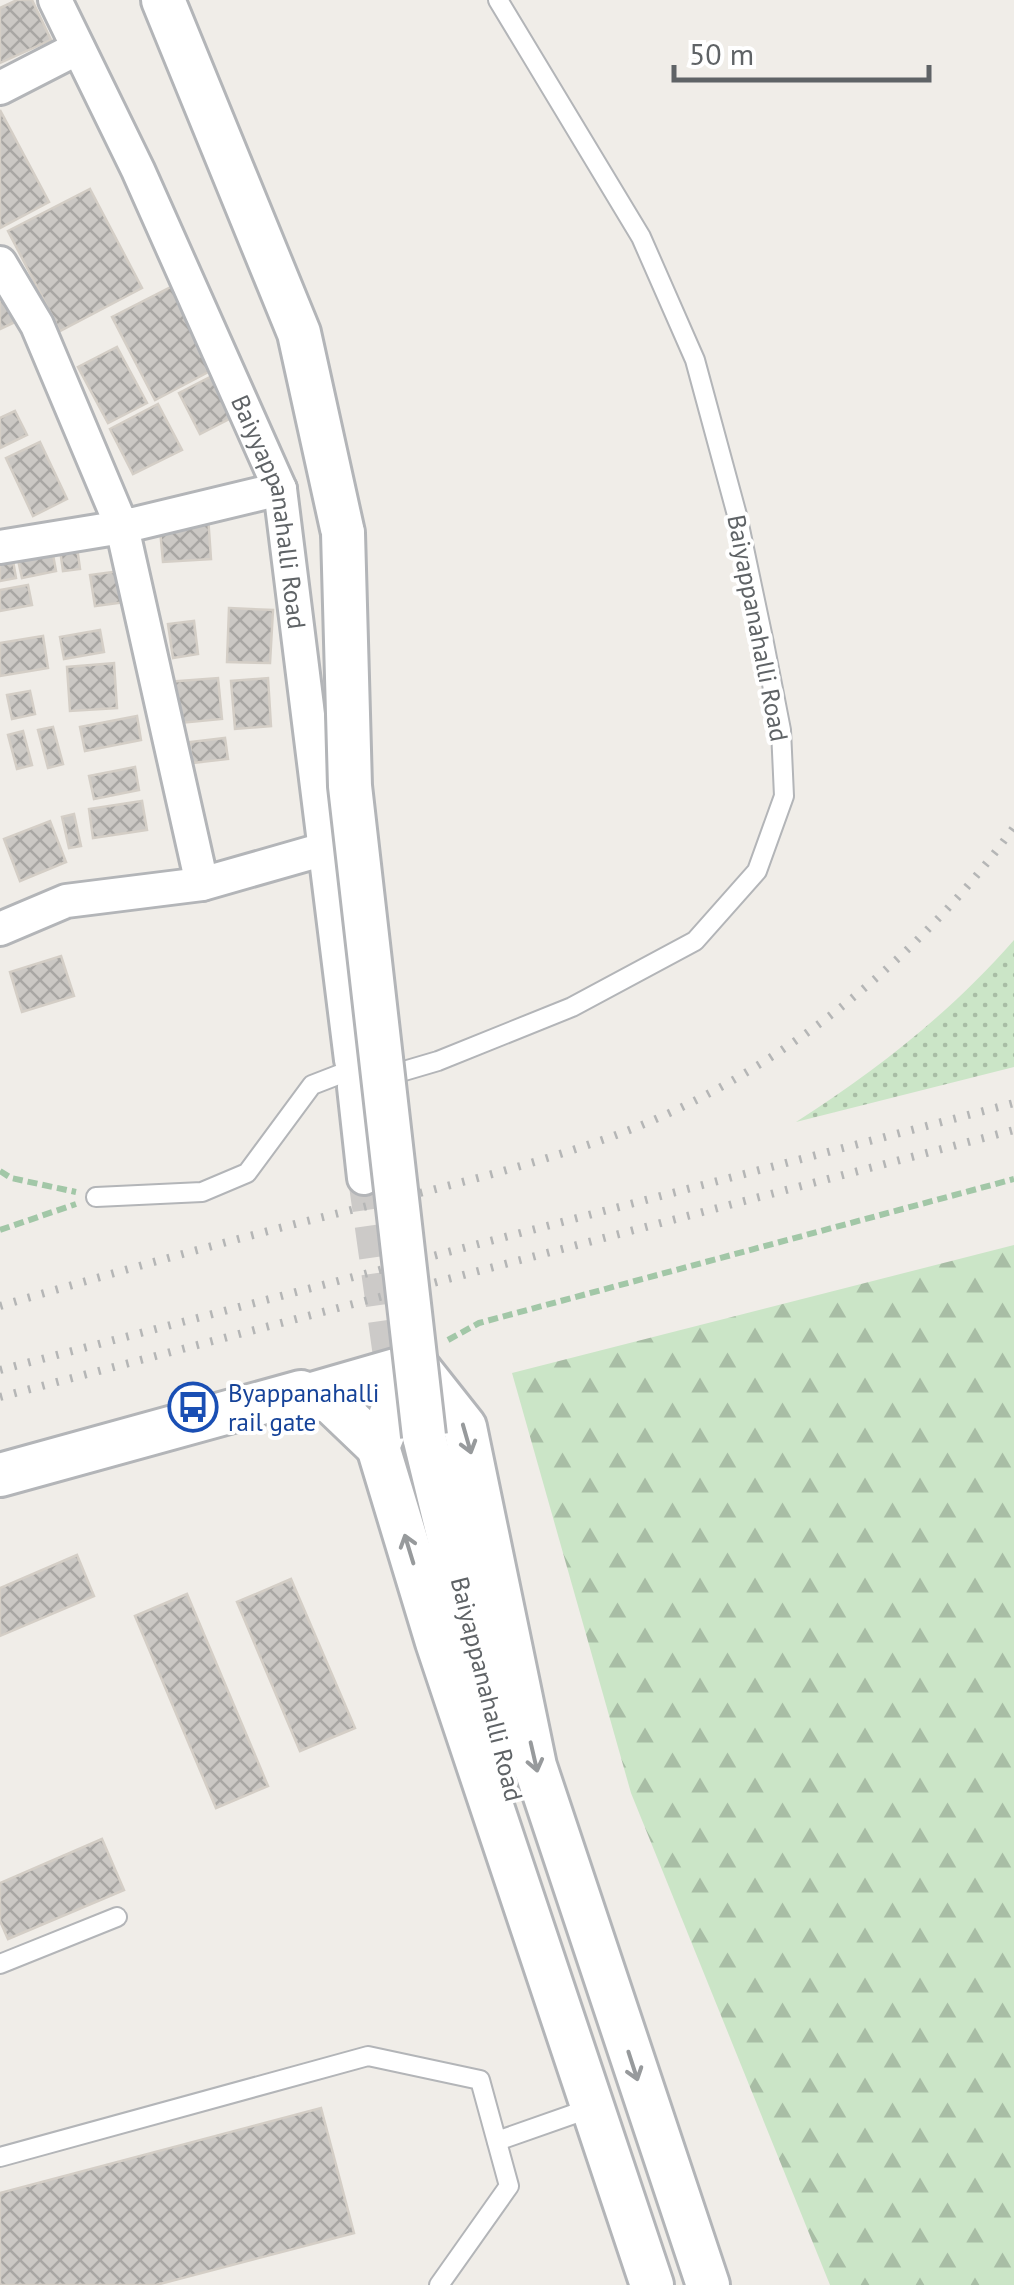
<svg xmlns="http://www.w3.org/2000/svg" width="1014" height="2285" viewBox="0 0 1014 2285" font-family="'PT Sans',sans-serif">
<defs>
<pattern id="grass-dots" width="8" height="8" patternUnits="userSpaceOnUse" patternTransform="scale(2.5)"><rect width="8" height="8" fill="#cbe5c7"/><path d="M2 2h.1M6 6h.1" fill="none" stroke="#a8bda5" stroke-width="1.8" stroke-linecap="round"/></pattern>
<pattern id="forest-firs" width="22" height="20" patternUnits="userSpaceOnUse" patternTransform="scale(2.5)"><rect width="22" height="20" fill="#cbe5c7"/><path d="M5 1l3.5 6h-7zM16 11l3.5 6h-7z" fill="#a8bda5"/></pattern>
<pattern id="building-cross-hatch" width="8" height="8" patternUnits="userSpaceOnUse" patternTransform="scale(2.5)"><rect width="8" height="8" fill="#cbc8c4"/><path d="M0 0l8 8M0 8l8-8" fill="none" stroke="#a8a6a3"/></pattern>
</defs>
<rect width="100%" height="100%" fill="#f0ede8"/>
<path fill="url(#grass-dots)" d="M1014,940V1067L796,1122C877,1070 950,1013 1014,940Z"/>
<polygon fill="url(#forest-firs)" points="1014,1245 1014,2285 830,2285 631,1793 512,1373"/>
<g fill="url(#building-cross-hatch)" stroke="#d4cec6" stroke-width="2.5">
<polygon points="17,0 32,0 51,40 0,63 0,8"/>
<polygon points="0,110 49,202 0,228"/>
<polygon points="90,189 142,288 60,331 8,231"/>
<polygon points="0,268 24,318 0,329"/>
<polygon points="171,287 214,369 155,400 112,317"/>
<polygon points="117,347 147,403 108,423 78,367"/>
<polygon points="216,374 237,415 200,434 179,393"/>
<polygon points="158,404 182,450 133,474 110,429"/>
<polygon points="15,411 27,435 0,448 0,418"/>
<polygon points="40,442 67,499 33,516 6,458"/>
<polygon points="208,516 211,559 163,562 159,519"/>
<polygon points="76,540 80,569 63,571 59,542"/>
<polygon points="51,544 56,571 22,578 16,551"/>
<polygon points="11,549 16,578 0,581 0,551"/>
<polygon points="121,571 126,602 95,606 90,575"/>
<polygon points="28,585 32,605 0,611 0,590"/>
<polygon points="229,608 273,610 270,663 227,662"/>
<polygon points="194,621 198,654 173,658 168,624"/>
<polygon points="100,630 104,652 64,659 60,637"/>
<polygon points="43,636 48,668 0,676 0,643"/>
<polygon points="114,663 117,708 70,711 67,667"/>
<polygon points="218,678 222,719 170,724 167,682"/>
<polygon points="268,678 271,726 235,729 231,681"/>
<polygon points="30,691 35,714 12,719 7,695"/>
<polygon points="137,716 141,740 85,751 80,727"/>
<polygon points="53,727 63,764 48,768 38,730"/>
<polygon points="23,731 32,765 17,769 8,735"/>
<polygon points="225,738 228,759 192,763 190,742"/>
<polygon points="135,767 139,790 94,799 89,776"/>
<polygon points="142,801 147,830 93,838 89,809"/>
<polygon points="74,814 81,846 69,848 62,817"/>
<polygon points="50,821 66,862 20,881 4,839"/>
<polygon points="61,956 74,996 22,1012 10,972"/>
<polygon points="77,1555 94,1596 0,1636 0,1588"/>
<polygon points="291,1579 355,1728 300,1751 237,1602"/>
<polygon points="187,1594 268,1786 216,1808 135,1616"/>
<polygon points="102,1839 124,1890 8,1939 0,1921 0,1883"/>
<polygon points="321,2108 354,2233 156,2285 0,2285 0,2193"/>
</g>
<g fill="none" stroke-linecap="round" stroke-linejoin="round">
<polyline stroke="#cccac8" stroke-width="32" stroke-dasharray="32 16" stroke-linecap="butt" points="364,1178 392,1377"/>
<g stroke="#b3b5b8" stroke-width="22">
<g id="service">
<polyline points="96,1197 202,1192 247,1173 312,1085 343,1073 387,1076 438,1061 572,1007 695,941 757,871 784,796 781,730 764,643 737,515 695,360 641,237 498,0"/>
<polyline points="0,1964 117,1917"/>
<polyline points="497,2141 591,2108"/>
<polyline points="0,2157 368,2056 480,2080 509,2186 439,2285"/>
</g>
</g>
<g stroke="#b3b5b8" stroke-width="38">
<g id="minor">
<path id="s1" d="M55,0L138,170L280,489L351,1060"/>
<polyline points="0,88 78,48"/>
<polyline points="0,263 37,325 122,527 280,489"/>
<polyline points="0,547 122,527 202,884"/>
<polyline points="0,929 66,901 202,884 328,848"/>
<polyline points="354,1087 364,1178"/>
<polyline points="301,1392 412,1360"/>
</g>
</g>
<g stroke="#b3b5b8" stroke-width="48">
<g id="tertiary">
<polyline points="163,0 299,333 343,533"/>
<polyline points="424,1436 503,1761"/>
<polyline points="0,1475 301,1392 332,1403 378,1447"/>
<polyline points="652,2285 437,1642 378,1447 412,1360 465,1427 535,1766 708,2285"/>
</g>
</g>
<g stroke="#a2c7a7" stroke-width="6" stroke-dasharray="10 5" stroke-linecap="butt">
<polyline points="0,1171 11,1178 76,1192"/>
<polyline points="0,1230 76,1204"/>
<polyline points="448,1340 479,1323 1014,1179"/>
</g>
<use href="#service" stroke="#fff" stroke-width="18"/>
<use href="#minor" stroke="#fff" stroke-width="32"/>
<use href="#tertiary" stroke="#fff" stroke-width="42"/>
<g stroke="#b5b6b6" stroke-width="8" stroke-dasharray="2.5 12" stroke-linecap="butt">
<path d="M0,1306C99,1277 198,1249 299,1223C406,1196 515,1172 619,1134C774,1076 918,961 1014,827"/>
<polyline points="0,1370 1014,1103"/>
<polyline points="0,1397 1014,1130"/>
</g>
<g stroke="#b3b5b8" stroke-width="48" stroke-linecap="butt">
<polyline id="tertiary-bridge" points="343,533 350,786 424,1436"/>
</g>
<use href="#tertiary-bridge" stroke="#fff" stroke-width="42"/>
</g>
<defs><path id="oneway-shaft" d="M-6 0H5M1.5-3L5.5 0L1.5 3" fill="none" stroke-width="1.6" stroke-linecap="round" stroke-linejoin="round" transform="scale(2.5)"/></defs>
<g stroke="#979a9c">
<use href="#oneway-shaft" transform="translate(467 1439) rotate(74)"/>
<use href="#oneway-shaft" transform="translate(409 1549) rotate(-107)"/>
<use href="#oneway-shaft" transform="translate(534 1757) rotate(77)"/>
<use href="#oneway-shaft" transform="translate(633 2066) rotate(72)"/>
</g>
<defs>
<g id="bus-ring" transform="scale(2.5)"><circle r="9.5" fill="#fff" stroke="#1a4fb4" stroke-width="1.5"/><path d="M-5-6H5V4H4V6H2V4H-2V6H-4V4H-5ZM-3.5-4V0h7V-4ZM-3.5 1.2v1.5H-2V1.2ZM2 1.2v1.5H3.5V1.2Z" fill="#1a4fb4"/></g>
</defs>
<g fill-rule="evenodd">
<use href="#bus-ring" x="193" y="1407"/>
</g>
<g text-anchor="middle" stroke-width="8" stroke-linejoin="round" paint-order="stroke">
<g font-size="25" fill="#5f6366" stroke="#fff">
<text dy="9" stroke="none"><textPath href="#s1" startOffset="558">Baiyyappanahalli Road</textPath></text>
<text transform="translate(758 628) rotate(79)" y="9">Baiyappanahalli Road</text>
<text transform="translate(487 1689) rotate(76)" y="9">Baiyappanahalli Road</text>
</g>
<g font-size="25" fill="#164399" stroke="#fff" text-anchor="start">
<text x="228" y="1402">Byappanahalli<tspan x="228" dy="29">rail gate</tspan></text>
</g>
</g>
<path d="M674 65v15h255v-15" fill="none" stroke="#5f6366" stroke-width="5"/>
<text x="689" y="65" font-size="30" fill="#5f6366" stroke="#ffffff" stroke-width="8" paint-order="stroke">50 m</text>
</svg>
